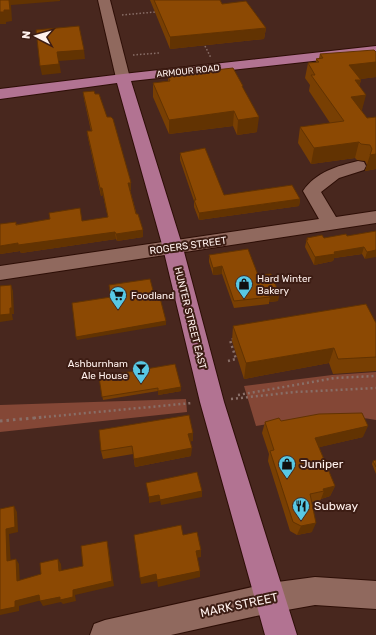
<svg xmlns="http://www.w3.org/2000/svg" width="376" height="635" viewBox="0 0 376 635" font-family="Rubik,sans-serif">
<rect width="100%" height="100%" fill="#48271e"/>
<g fill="#844736">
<path d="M376,372V420C336,413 296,420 256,426L244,386L332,375Z"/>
<polygon points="186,399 187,412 0,432 0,405"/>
</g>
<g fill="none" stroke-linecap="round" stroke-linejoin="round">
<g stroke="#2d0e06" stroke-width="2">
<g id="minor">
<polygon points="98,0 110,0 130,78 128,81 123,82 118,81 116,78"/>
<path d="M358,161L364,162L366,166L364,170L339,178L321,192L336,217L376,211V223L0,280V266L319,219L303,191C316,172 337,166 358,161Z"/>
<polygon points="315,577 376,581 376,609 315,605 270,613 171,635 90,635 94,624 105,620 270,583"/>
</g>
</g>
<g stroke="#2d0e06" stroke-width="2">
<polygon id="major" points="376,46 376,54 131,81 183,248 224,402 297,635 265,635 200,402 163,248 117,83 0,99 0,89 123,74"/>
</g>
<g stroke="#896f68" stroke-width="1.5" stroke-dasharray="1.5 2" stroke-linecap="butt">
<polyline points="122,15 155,12"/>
<polyline points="205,46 211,58"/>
<polyline points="133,55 159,53"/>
</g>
<g stroke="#896f68" stroke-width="2.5" stroke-dasharray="2 3" stroke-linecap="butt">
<polyline points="228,361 236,359 230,340 234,339"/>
<polyline points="238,395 335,378 376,376"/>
<polyline points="231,399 295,392 376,388"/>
<polyline points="34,418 192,403"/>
</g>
<polyline stroke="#896f68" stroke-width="3" stroke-dasharray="2.5 4" stroke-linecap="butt" points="0,421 45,417"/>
<use href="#minor" fill="#90695e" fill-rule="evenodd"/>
<use href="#major" fill="#b27392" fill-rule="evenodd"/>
</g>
<g fill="#783f03">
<polygon points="150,0 220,0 222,4 266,28 264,39 170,49"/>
<polygon points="376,52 376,77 360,79 361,80 359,86 362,110 361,110 367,118 376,117 376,169 365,171 367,165 365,161 357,160 355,158 311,164 298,143 300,127 330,123 309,91 310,85 305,78 308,63 316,62 316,59 319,58 320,54"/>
<polygon points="168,76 243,86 243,89 257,132 237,135 233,126 169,134 153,97 153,83 168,81"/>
<polygon points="83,92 95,94 107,117 130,179 131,190 130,190 143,237 117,241 116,239 21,253 20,251 0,254 0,224 16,224 82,221 108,218 103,195 101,196 88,138 87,131 91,131 84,99"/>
<polygon points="180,153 224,195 300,199 299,206 199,220 194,207 194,201 180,160"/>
<polygon points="376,231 365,259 362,254 334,258 333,261 314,265 305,247 307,238 324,238 347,236"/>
<polygon points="209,255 258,275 279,293 278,301 269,302 269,304 234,308 222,274 213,275 209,262"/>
<polygon points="376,323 376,371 333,374 329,363 244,379 232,341 233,326"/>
<polygon points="99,377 181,391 158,395 158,391 103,400"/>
<polygon points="281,421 363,437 319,447 335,486 330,496 321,499 320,501 312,502 312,532 297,535 290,531 268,461 269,454 262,433 265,422"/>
<polygon points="193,433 193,441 190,441 191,456 135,467 133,454 103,459 101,451"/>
<polygon points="376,460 376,474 372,464 373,461"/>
</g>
<g fill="#623302">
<polygon points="9,0 60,0 60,1 11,5 12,21 6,22 6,24 0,24 0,12 4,10"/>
<polygon points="266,28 264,39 170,49 170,37"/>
<polygon points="84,50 85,59 59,61 61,73 42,75 40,66 57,52"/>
<polygon points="376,62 376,77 346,81 349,65"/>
<polygon points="355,80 361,80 357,95"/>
<polygon points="366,95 362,110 347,112 351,97"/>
<polygon points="234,111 233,126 169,134 169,120"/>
<polygon points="259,117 257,132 237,135 238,120"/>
<polygon points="359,142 355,158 311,164 314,148"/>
<polygon points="376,145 376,169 365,171 370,155"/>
<polygon points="128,183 131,183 131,190 128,191"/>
<polygon points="100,188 102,188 103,195 101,196"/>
<polygon points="300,199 299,206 199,220 199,213"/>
<polygon points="143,230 143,237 117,241 116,234"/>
<polygon points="115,232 116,239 21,253 20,251 0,254 0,246 18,243"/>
<polygon points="364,247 362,254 334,258 333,261 314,265 315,257 334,252"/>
<polygon points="376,250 376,257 365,259 367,252"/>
<polygon points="222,266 222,274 213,275 213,268"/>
<polygon points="11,285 13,291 14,314 12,314 13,320 0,322 0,315"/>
<polygon points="279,293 278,301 269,302 270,297 269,295"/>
<polygon points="166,321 166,325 77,340 76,337"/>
<polygon points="334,348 329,363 244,379 246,363"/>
<polygon points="181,387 181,391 158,395 158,391"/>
<polygon points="368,426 363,437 312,449 315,438"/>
<polygon points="193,433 193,441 188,442 188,434"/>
<polygon points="192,448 191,456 135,467 134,459"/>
<polygon points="335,486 330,496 321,499 324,491 323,489"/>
<polygon points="202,491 202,497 161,505 160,500"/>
<polygon points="159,495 160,501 149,503 149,497"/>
<polygon points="14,506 17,512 18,532 9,534 11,566 7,561 6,529"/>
<polygon points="316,523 312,532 297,535 301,526"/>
<polygon points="107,541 108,546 114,586 75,595 76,601 63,604 61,602 43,606 40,601 60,597 73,590"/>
<polygon points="201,550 201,557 196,558 196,551"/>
<polygon points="16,559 19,564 20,586 17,581"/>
<polygon points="58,559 61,564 62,575 59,571"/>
<polygon points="200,571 200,577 158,587 157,580"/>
<polygon points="156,574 157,581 141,584 140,578"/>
<polygon points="39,595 42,600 19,606 19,611 0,615 0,610 15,601"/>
</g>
<g fill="#8c4903" stroke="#623302">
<polygon points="0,0 9,0 10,10 4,10 4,12 0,12"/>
<polygon points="154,0 220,0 222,4 246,1 266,28 170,37"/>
<polygon points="79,26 84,50 57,52 59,64 40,66 36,30"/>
<polygon points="374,50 376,52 376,62 349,65 361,80 355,80 366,95 351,97 367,118 376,117 376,154 370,155 372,149 370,145 361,144 359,142 314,148 300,127 344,121 311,75 315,75 308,63 319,62 316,59 323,58 320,54"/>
<polygon points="233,68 243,86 242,86 259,117 238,120 234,111 169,120 153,83 170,81 168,76 179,74"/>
<polygon points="94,91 95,94 99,94 107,117 111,117 113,119 130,179 131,183 128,183 136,214 138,214 143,230 116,234 115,232 18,245 18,243 0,246 0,224 16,222 16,225 50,219 49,213 80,208 82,221 108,217 102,188 100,188 87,131 92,131 83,92"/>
<polygon points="205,148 224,195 292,185 300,199 199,213 194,200 196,200 180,153"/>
<polygon points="376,231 376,250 367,252 364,247 334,252 335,254 315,257 306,240 308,240 307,238 322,235 324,238 346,234 347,236"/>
<polygon points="248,249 258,275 271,274 279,293 269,295 270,297 234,301 222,266 213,268 209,255"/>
<polygon points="150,279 154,294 159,294 166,321 76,337 72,303 111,297 109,285"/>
<polygon points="11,285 12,308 10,308 10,314 0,315 0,286"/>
<polygon points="366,304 376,323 376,357 338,359 334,348 246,363 233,326"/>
<polygon points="175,364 181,387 158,391 158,388 102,397 99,377"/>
<polygon points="362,413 368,426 315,438 335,486 323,489 324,491 310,494 316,523 301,526 293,522 270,451 274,450 265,422 279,418 281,421 319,414"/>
<polygon points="189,415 193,433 188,434 192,448 134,459 132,446 101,451 99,430"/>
<polygon points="376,460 376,467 373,461"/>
<polygon points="197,472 202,491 160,500 159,495 149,497 146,483"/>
<polygon points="14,506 15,527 6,529 7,561 16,559 17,581 41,574 40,563 58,559 59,571 83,566 81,546 107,541 112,581 73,590 73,597 60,600 60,597 40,601 39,595 15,601 15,607 0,610 0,509"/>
<polygon points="181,525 183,535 197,532 201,550 196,551 200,571 157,580 156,574 140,578 134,535"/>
</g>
<defs>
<g id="shop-pin" transform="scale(0.9)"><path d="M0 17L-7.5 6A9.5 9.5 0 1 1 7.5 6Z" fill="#58c8e4" stroke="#3d1d14"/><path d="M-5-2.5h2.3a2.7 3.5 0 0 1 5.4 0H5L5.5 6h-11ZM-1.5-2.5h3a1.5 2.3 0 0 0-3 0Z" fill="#111"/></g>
<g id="supermarket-pin" transform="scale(0.9)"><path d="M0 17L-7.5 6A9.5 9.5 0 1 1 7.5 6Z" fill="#58c8e4" stroke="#3d1d14"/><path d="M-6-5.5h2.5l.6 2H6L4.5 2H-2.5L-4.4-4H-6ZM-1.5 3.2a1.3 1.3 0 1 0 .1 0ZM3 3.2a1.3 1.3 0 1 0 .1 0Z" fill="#111"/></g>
<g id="bar-pin" transform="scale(0.9)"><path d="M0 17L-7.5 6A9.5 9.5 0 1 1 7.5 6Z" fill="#58c8e4" stroke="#3d1d14"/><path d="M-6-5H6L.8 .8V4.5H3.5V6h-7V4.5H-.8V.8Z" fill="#111"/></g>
<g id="restaurant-pin" transform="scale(0.9)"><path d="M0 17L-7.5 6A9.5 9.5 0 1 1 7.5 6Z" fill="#58c8e4" stroke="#3d1d14"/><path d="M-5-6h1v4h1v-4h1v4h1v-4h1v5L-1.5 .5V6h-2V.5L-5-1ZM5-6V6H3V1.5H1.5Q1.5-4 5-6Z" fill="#111"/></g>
</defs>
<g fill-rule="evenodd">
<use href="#shop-pin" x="244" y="284"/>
<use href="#supermarket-pin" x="118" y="295"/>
<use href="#bar-pin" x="141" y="369"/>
<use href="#shop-pin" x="287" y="464"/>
<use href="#restaurant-pin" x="301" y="506"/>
</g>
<g text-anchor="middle" stroke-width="4" stroke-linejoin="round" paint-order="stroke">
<g font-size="9" fill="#fff1ed" stroke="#3d1d14">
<text transform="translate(188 71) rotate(-6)" y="3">ARMOUR ROAD</text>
</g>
<g font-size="10" fill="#fff1ed" stroke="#3d1d14">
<text transform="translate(188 245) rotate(-8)" y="4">ROGERS STREET</text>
<text transform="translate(191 318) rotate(76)" y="4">HUNTER STREET EAST</text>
</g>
<g font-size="10" fill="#fff1ed" stroke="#3d1d14" text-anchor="start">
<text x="257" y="282">Hard Winter<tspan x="257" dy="12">Bakery</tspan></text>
<text x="131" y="299">Foodland</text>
<text x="128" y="367" text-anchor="end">Ashburnham<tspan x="128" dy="12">Ale House</tspan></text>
</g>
<g font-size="12" fill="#fff1ed" stroke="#3d1d14" text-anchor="start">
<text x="300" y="468">Juniper</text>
<text x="314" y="510">Subway</text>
</g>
<g font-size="12" fill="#fff1ed" stroke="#3d1d14">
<text transform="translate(239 605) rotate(-12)" y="4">MARK STREET</text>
</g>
</g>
<g transform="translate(36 36) rotate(276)" stroke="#3d1d14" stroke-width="3" paint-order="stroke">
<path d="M0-3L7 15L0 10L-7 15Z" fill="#fff1ed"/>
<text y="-6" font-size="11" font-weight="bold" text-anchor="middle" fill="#fff1ed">N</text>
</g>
</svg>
